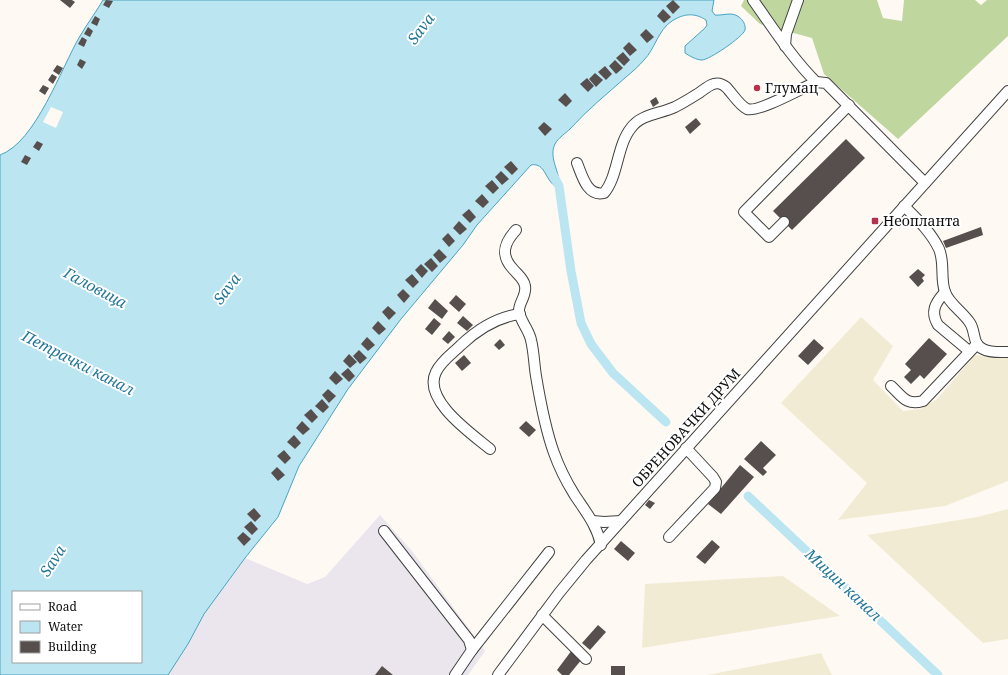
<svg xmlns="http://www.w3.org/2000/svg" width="1008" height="675" viewBox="0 0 1008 675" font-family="'Noto Serif',serif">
<rect width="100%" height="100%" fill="#fefaf3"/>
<polygon fill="#ebe5ed" points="380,515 412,551 485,651 468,675 168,675 188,644 204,614 245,558 307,584 325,577"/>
<g fill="#f2ebd4">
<polygon points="861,317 893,346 873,380 903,411 920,409 937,399 975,355 1008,358 1008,481 945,506 838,520 867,483 781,403"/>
<polygon points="1008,509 1008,639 983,643 867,535 977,517"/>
<polygon points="783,576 840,616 642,648 645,584"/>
<polygon points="821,653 832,675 707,675"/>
</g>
<polygon fill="#c0d69f" points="744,0 877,0 883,18 902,21 904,0 975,0 981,5 987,0 1008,0 1008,36 898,139 824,74 812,38 760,24 741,6"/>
<path fill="#bbe5f1" stroke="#49a4c2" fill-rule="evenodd" d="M103,0H714L712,11L715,15C723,16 731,11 739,17C743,20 746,25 745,30C743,37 709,60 702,60C696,60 690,56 685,53V46L705,28L707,25L706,20C694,12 683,14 672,21C658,30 655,49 644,60C639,66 632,72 626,77C607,94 587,110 570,129C566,133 558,138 555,144C548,158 561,173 559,186L557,187C545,182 546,162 531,165L477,225L463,245L401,319L348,389L299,466L278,517L245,558L204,614L188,644L168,675H0V155C36,142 61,68 80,36C87,24 96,12 103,0ZM13,592H141V662H13Z"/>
<polygon fill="#fefaf3" points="51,107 63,112 56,128 43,122"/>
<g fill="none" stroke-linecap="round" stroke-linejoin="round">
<g stroke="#bbe5f1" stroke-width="9">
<polyline points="553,175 559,186 571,271 581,323 591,344 613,373 666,422"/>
<polyline points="748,496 938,675"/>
</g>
</g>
<g fill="#574f4d">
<polygon points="60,0 72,0 75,2 70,8"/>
<polygon points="106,0 113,1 109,8 103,5"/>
<polygon points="673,0 680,7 673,14 666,6"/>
<polygon points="663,9 671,17 664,23 657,16"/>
<polygon points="95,16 100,19 97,26 91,23"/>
<polygon points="88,27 93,31 90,37 84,34"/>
<polygon points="646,29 654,37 647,43 640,35"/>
<polygon points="82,37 87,40 84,47 78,44"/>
<polygon points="629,42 637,50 630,56 623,48"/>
<polygon points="623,52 630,60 624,66 616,58"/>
<polygon points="80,59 86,62 82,69 77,65"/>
<polygon points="615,60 623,68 616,74 609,66"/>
<polygon points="57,65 63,68 59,75 53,71"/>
<polygon points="605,66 612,74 606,80 598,72"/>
<polygon points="595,73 603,80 596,87 589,79"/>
<polygon points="52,74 57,77 53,84 48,80"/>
<polygon points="587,78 594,86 588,92 580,84"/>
<polygon points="43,85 49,88 45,95 39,91"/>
<polygon points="565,93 572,101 566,107 558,100"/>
<polygon points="656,97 659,103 653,107 650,101"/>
<polygon points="696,118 701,124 690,134 685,127"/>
<polygon points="544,122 552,129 545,136 538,128"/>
<polygon points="846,139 865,158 792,230 773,211"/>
<polygon points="37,141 43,144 39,151 33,147"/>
<polygon points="25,155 31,158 27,165 21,162"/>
<polygon points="511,161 518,169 512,175 504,167"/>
<polygon points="501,171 509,179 502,185 495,177"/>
<polygon points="492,180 499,188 493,194 485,186"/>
<polygon points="482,194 489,202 483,208 475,201"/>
<polygon points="469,209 476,217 470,223 462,215"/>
<polygon points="459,221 467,229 460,235 453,228"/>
<polygon points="981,227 983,235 946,248 943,241"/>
<polygon points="448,233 455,241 449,247 442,239"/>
<polygon points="439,249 447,257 440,263 433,255"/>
<polygon points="431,258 438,266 432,272 424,264"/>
<polygon points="421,264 428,271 422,278 415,270"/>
<polygon points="918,269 925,275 922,278 924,281 918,287 909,277"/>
<polygon points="412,274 419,282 413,288 405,280"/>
<polygon points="403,289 410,296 404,303 397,295"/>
<polygon points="456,295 466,304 459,312 449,303"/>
<polygon points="435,299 448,311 442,319 428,308"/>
<polygon points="388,306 396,313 389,320 382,312"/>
<polygon points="463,316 473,325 467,331 457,323"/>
<polygon points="434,318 441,324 432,335 425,329"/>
<polygon points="378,321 386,329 379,335 372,328"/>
<polygon points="449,331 455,337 448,344 442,339"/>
<polygon points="367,337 375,345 368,351 361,344"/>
<polygon points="929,338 947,354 924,379 920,375 911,384 904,377 911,370 905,364"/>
<polygon points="500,339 505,345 499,350 494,345"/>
<polygon points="814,339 824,348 808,365 798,356"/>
<polygon points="359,350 367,358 360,364 353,356"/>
<polygon points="349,354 357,362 350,368 343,361"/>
<polygon points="464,355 471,363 462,371 455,363"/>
<polygon points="348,368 355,376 349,382 341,374"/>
<polygon points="335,371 343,379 336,385 329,378"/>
<polygon points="328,389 336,396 329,403 322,395"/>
<polygon points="322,399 329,407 323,413 315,406"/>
<polygon points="311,409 318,417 312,423 304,415"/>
<polygon points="302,421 310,429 303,435 296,428"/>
<polygon points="526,421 536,430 529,437 519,428"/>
<polygon points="294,435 301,443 295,449 287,442"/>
<polygon points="761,441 776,455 763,468 767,472 763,476 744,459"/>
<polygon points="284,450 291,458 285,464 277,456"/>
<polygon points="740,465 754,477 721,514 708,504"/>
<polygon points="277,467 285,475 278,481 271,473"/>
<polygon points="649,500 655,503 650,509 645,505"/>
<polygon points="254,508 261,516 255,522 247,514"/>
<polygon points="251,521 258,529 252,535 244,527"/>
<polygon points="243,532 251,539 244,546 237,538"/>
<polygon points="712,540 720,547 705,564 696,557"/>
<polygon points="621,541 635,553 628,561 614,549"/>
<polygon points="598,625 606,632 590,650 582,643"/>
<polygon points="572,650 582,659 569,675 562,675 557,670"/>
<polygon points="382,666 393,675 375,675"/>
<rect x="611" y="666" width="14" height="9"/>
</g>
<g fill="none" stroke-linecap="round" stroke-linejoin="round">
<g stroke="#424242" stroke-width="12">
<g id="minor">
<path d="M753,0C773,28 792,58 816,82"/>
<polyline points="785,46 786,34 798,0"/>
<path d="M577,163C582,175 587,197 604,193C618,177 617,145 631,128C641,114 660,114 675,107C683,103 691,98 699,93C703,90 707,87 711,85C717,82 721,83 726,87C732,93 739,105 747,109C758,113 804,87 816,82L826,83L925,183"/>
<path d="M904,206C917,219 931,232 939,249C945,263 940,278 945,292C949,304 963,312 970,323C976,332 972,344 983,349C990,353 1001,352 1008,352"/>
<polyline points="784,222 769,237 744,212 849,105"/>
<path d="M516,230C504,243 500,255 513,269C518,275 524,279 525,286C527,296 518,303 519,312C521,322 529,330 531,340C534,352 534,364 536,376C540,400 546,431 554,453C559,467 566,481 574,494C585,511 597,525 601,545"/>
<path d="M945,292C935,303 930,312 938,325L969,351"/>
<path d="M891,386C902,396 906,406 923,401L977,344"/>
<path d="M490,449C472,434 422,400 436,372C441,361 453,353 461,345C478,329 497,317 520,314"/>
<polyline points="593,521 604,522 621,521"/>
<polyline points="384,531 469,640 472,650 455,675"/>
<polyline points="669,537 715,488 716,482 713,477 686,448"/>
<polyline points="542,615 586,659"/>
<polyline points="472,650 549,552"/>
<polyline points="498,675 559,593 586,560 1008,91"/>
</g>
</g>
<use href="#minor" stroke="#fff" stroke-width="10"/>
</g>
<g fill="#b4334c" stroke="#fff" stroke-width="1.5">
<circle cx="757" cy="88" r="4"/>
<rect x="871" y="217" width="8" height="8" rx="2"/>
</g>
<g text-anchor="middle" stroke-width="4" stroke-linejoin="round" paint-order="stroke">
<g font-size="14" fill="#0f0f0f" stroke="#fff" text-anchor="start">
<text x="765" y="93">Глумац</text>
<text x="883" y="226">Неопланта</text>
</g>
<g font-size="14" fill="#0f0f0f" stroke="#fff">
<text transform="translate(686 428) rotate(-48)" y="5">ОБРЕНОВАЧКИ ДРУМ</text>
</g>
<g font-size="15" font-style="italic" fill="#227697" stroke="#fff">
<text transform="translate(421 29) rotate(-53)" y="5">Sava</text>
<text transform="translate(95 288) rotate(28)" y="5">Галовица</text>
<text transform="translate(227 289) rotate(-53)" y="5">Sava</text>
<text transform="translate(78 363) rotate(27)" y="5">Петрачки канал</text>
<text transform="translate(53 561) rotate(-57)" y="5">Sava</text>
<text transform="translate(843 585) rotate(43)" y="5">Мицин канал</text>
</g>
</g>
<rect x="12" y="591" width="130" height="72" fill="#ffffff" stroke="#9f9f9f"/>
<rect x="20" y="604" width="20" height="6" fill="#ffffff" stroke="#9f9f9f"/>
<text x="48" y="611" font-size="12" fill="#0f0f0f">Road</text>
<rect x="20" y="621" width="20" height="12" fill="#bbe5f1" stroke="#9f9f9f"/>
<text x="48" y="631" font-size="12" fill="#0f0f0f">Water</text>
<rect x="20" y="641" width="20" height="12" fill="#574f4d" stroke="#9f9f9f"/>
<text x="48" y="651" font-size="12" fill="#0f0f0f">Building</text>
</svg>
